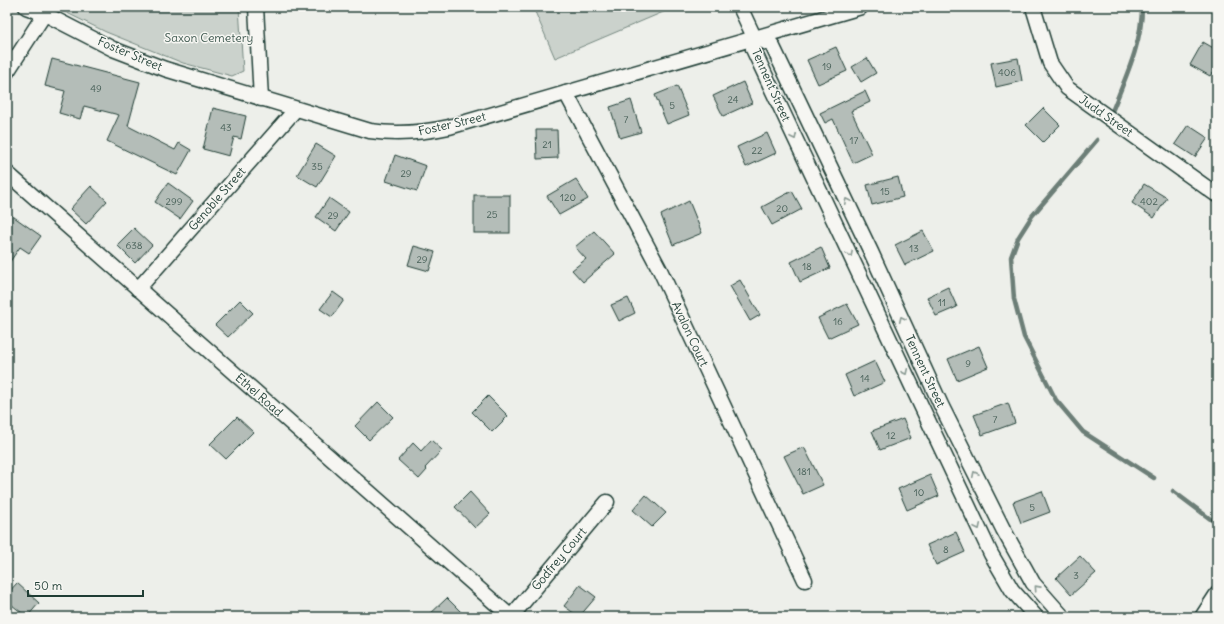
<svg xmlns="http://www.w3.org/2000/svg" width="1224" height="624" viewBox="0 0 1224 624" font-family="Delius,sans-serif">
<rect width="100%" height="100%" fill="#edefea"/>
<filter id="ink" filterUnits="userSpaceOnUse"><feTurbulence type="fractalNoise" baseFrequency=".025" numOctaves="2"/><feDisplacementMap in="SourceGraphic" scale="8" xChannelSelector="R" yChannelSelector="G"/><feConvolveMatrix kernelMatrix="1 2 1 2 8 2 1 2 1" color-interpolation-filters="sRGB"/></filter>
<g filter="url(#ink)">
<g fill="#cbd2cc" stroke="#758880">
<polygon points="68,7 239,7 243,71 232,76 183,63 106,32 65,12"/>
<polygon points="533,7 675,7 555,58"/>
</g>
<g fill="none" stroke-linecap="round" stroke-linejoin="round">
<g stroke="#6c7e77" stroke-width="4.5">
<path d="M1113,109C1126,76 1142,43 1142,7"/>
<polyline points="1097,140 1032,216 1018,238 1011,257 1014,299 1024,337 1056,400 1083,432 1154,478"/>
<polyline points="1173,491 1217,524"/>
</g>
</g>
<g fill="#b4bdb8" stroke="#1f3d34">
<polygon points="1203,42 1217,50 1217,65 1210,76 1190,65"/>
<polygon points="836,47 847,71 818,84 807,60"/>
<polygon points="867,58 876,73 861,82 852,67"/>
<polygon points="1018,58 1022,81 996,87 991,63"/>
<polygon points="52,59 140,82 128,126 175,150 179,143 191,150 177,175 107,141 119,115 84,106 80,119 59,113 65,91 45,86"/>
<polygon points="743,82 752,103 723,116 713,96"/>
<polygon points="677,86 689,115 667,124 655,95"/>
<polygon points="865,91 870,102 851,111 872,154 853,163 833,119 825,123 820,113"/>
<polygon points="631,100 641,132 620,138 610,107"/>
<polygon points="213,108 246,116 241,139 234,137 229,156 203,149"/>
<polygon points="1043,108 1060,125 1043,142 1026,125"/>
<polygon points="1188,125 1208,138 1195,157 1175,144"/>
<polygon points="536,130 557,130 558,158 537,159"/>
<polygon points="767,133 776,153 746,167 737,147"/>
<polygon points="316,144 336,156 317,187 297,175"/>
<polygon points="395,155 426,166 417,191 386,181"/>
<polygon points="898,177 903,197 872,205 867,185"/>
<polygon points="576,179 588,199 559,215 547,196"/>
<polygon points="168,183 193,201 180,219 155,202"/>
<polygon points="1144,184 1167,198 1154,218 1132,203"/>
<polygon points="91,186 107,201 86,224 70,209"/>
<polygon points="792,191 802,209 772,225 762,207"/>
<rect x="474" y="195" width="36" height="38"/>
<polygon points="329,198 349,212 336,231 316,217"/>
<polygon points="689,201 702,233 673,245 661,215"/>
<polygon points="7,212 41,236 29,253 20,247 7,266"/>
<polygon points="134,228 152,245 135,263 117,245"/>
<polygon points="594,231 615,254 583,282 572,270 586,259 575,247"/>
<polygon points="923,231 934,251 905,265 895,245"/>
<polygon points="414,246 435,252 429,271 408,265"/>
<polygon points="821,247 830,268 800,282 791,262"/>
<polygon points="740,280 760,315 750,321 730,286"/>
<polygon points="948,287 957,307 936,316 927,297"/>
<polygon points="333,292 344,300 332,317 320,309"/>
<polygon points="628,298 635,313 619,321 611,305"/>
<polygon points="240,300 253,313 228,337 215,325"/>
<polygon points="847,304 858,324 828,338 818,318"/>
<polygon points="979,346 988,367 957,380 948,359"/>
<polygon points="875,361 885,382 854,396 845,375"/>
<polygon points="488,396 508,416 492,432 472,412"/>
<polygon points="378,402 393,417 369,440 355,426"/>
<polygon points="1008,403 1015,423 982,435 974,415"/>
<polygon points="237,417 253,432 226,459 210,444"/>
<polygon points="903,419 911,438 880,450 872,431"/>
<polygon points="431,440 442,450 425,468 427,470 419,479 398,460 413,443 421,451"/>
<polygon points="804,447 823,485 803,494 784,456"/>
<polygon points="930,475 939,496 907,510 898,489"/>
<polygon points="1042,491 1050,512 1021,523 1013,502"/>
<polygon points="470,492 490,514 475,528 455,507"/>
<polygon points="646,495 666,513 652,527 633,510"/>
<polygon points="956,532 965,552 936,565 927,545"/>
<polygon points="1080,556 1096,573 1071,595 1056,578"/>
<polygon points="17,583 39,603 27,617 7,601 7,594"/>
<polygon points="580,585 596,597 579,617 564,606"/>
<polygon points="447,598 466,617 427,617"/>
</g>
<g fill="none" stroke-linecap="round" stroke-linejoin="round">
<g stroke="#1f3d34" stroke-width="17">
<g id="minor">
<path d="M26,7L45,14L113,49L165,69L370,131C398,135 422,133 449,127L861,7"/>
<polyline points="256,7 261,99"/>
<polyline points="740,7 754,37"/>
<polyline points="1033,7 1050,63 1067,88 1217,195"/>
<polyline points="754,37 772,45 871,252 941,405 1003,529 1033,583 1063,617"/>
<polyline points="754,37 753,49 991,554 1012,590 1036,617"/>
<polyline points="7,72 49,7"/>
<polyline points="566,93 660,270 805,580"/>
<polyline points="7,173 511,617"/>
<polyline points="138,289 296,109"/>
<polyline points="511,617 607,502"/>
<polyline points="1202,617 1217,594"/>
</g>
</g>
<use href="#minor" stroke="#f6f6f2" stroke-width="14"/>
</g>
<defs><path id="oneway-chevron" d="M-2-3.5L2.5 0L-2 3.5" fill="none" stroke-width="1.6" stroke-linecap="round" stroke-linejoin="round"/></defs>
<g stroke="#8a9a93">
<use href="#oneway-chevron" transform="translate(794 137) rotate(65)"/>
<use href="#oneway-chevron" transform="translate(847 201) rotate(-115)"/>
<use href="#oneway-chevron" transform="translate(850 254) rotate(65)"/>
<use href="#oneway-chevron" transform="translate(902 319) rotate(-115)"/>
<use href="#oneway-chevron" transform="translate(905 372) rotate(65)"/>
<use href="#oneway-chevron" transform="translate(975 474) rotate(-116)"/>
<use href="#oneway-chevron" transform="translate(978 527) rotate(65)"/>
<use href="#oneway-chevron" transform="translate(1037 588) rotate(-132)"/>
</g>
</g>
<g text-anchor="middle" stroke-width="3" stroke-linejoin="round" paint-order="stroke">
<g font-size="10" fill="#445d55">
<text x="827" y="70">19</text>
<text x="1007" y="76">406</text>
<text x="96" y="92">49</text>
<text x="733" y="103">24</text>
<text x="672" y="109">5</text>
<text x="626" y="123">7</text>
<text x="226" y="131">43</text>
<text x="854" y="144">17</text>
<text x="547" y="148">21</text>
<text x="757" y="154">22</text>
<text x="317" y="170">35</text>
<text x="406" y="177">29</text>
<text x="885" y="195">15</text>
<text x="568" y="201">120</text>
<text x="174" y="205">299</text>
<text x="1149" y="205">402</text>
<text x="782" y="212">20</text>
<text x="492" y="218">25</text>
<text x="333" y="219">29</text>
<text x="134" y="249">638</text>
<text x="914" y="252">13</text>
<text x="422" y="263">29</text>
<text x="807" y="270">18</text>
<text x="942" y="306">11</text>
<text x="838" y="325">16</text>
<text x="968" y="367">9</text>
<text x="865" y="382">14</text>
<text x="995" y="423">7</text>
<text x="891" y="439">12</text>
<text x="804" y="475">181</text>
<text x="919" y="496">10</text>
<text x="1032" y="511">5</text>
<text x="946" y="553">8</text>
<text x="1076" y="579">3</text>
</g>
<g font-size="12" fill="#415b52" stroke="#f6f6f2">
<text x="209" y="42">Saxon Cemetery</text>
</g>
<g font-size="12" fill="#1f3d34" stroke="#f6f6f2">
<text transform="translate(130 54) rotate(23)" y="4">Foster Street</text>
<text transform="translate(771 85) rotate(66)" y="4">Tennent Street</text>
<text transform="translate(1106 116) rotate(35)" y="4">Judd Street</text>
<text transform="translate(452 124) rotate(-13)" y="4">Foster Street</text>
<text transform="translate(217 199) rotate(-49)" y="4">Genoble Street</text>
<text transform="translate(690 334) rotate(65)" y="4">Avalon Court</text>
<text transform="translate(925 371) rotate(65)" y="4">Tennent Street</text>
<text transform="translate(259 395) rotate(41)" y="4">Ethel Road</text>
<text transform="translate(559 559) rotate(-50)" y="4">Godfrey Court</text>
</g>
</g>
<rect width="1224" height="624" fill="none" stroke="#f6f6f2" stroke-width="24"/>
<rect x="12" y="12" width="1200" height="600" fill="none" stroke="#1f3d34" stroke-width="1.5" filter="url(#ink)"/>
<path d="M28 590v6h115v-6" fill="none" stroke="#1f3d34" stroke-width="2"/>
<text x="34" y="590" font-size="12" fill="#1f3d34" stroke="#f6f6f2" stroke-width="3" paint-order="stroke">50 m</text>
</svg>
